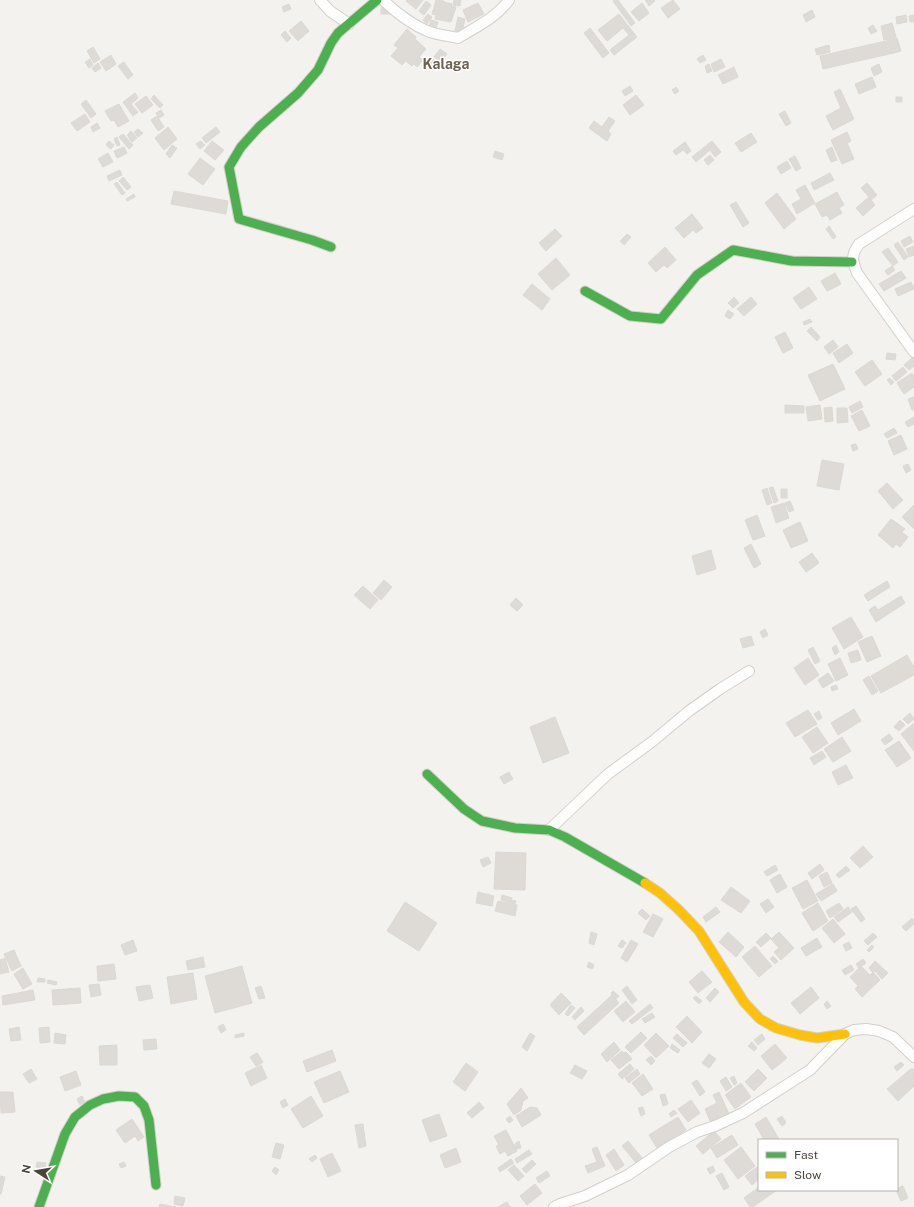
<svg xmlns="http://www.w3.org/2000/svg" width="914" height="1207" viewBox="0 0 914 1207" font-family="'Public Sans',sans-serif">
<rect width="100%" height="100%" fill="#f4f2ee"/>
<g fill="#dedbd6" stroke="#dcd9d4">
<polygon points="407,0 423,0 416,9 406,1"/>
<polygon points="436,0 444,1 444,2 452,4 451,6 456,7 451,22 435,19 436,15 432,14"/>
<polygon points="454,0 461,0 460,6 453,5"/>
<polygon points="615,0 618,0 635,23 631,26 613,1"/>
<polygon points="645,0 654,0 655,1 649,6"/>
<polygon points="673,0 680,9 668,18 661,8"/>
<polygon points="426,1 431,5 424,15 419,11"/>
<polygon points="478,3 484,14 468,22 463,10"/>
<polygon points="642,3 649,13 639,21 631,12"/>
<polygon points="289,4 291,9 284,12 282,7"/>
<rect x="381" y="8" width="9" height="6"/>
<polygon points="812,10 815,17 806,22 803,15"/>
<polygon points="428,14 432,17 427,24 423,20"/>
<polygon points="619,14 637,37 614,55 610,50 629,35 623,28 607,41 598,30"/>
<polygon points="906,15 907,22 897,24 896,17"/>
<polygon points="914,15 914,22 910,22 909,16"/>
<polygon points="458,17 465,19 462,32 455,31"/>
<polygon points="431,20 438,22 436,29 429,27"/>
<polygon points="301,21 309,31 298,41 289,31"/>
<polygon points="892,23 896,37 884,40 881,26"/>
<polygon points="873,25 877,31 871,34 868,28"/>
<polygon points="590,28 609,53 603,58 584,33"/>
<polygon points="407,29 416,37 415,39 426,49 419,57 423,60 417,67 414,64 412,66 406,61 402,65 391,56 398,48 394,45"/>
<polygon points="285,31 291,38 287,42 281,35"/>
<polygon points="897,38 901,51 890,54 887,40"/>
<polygon points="886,41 889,54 823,69 820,56"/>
<polygon points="829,45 830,52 817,55 815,49"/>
<polygon points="93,47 100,59 94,63 87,51"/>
<polygon points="440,49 447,54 441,62 434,57"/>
<polygon points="111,55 116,64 106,71 100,62"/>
<polygon points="703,55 706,60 700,63 697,59"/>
<polygon points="432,58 439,64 435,68 429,62"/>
<polygon points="90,59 93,65 89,68 85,62"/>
<polygon points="721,59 725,67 714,72 711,64"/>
<polygon points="124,62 133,75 128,79 118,66"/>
<polygon points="98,63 101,68 95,72 92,68"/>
<polygon points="709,64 712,71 707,73 705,66"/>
<polygon points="879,64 882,72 874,76 871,68"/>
<polygon points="734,67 738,77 723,84 718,75"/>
<polygon points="872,77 876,87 859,94 855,84"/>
<polygon points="630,86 633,91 625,96 622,91"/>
<polygon points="676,87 679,91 675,94 672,90"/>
<polygon points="840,89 854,119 833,130 826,116 841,108 834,92"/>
<polygon points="135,93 138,98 131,104 138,112 133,116 123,102"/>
<polygon points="154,95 163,105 160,108 151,99"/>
<polygon points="636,95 644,105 630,115 623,105"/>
<polygon points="146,96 153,105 142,113 135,104"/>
<rect x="896" y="97" width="6" height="5"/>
<polygon points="86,100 96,114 91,118 81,104"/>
<polygon points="119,104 129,121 118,127 114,120 111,121 105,111"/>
<polygon points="161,110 164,115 159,118 156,113"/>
<polygon points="785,111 791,123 786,126 779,114"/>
<polygon points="85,114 90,122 77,131 71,123"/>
<polygon points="157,116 164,127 158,131 151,120"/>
<polygon points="609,117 615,121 608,131 611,134 607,141 589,128 594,121 602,127"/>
<polygon points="97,123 100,128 93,132 91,127"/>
<polygon points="168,127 177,139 164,150 155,138"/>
<polygon points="216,127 220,132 206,143 202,138"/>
<polygon points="138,129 143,133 138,137 134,132"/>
<polygon points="131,131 137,138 132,142 127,135"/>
<polygon points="847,132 851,141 847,143 854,159 842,164 831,140"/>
<polygon points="751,133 757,142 741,152 735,143"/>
<polygon points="123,134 133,145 129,149 119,137"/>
<polygon points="117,137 120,145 117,146 114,139"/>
<polygon points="109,141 114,145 111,149 106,145"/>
<polygon points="201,141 205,145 200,149 196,144"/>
<polygon points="212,141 224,150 215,160 204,151"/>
<polygon points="712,141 721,152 715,157 710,150 696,162 692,157"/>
<polygon points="685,142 691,151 687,154 683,150 676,155 673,151"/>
<polygon points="172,145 177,148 170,158 166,154"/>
<polygon points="124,147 127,153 117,158 114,151"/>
<polygon points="832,147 837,160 831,162 826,150"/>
<polygon points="495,151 504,154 502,160 493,157"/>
<polygon points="108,153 113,162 103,167 98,159"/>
<polygon points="710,155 714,160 708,165 704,160"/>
<polygon points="795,156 801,168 796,171 789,159"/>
<polygon points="200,158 215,169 203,185 188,174"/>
<polygon points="787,161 791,168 781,174 777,167"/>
<polygon points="120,170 122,175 109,181 107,176"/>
<polygon points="830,173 834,180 814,190 811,183"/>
<polygon points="123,177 131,187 127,190 119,181"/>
<polygon points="117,182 125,193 122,195 114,184"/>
<polygon points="867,183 877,195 871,200 875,205 863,216 856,208 869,197 861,188"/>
<polygon points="805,185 815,203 797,214 792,204 801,199 796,190"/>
<polygon points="174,191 228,201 226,214 171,204"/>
<polygon points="837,192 844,205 839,208 842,213 830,220 827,215 822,217 815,204"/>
<polygon points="777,193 796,219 784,229 765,203"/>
<polygon points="134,194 135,197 127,201 126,199"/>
<polygon points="736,202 749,223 743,227 730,205"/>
<polygon points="692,214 703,228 696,233 693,230 684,238 675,228"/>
<polygon points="829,226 836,237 833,239 826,229"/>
<polygon points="555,229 562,236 546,251 539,243"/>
<polygon points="627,234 631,237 624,245 620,241"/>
<polygon points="910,236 913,242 904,247 901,241"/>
<polygon points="898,242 908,257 904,260 894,245"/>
<polygon points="914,246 914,255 909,257 906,249"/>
<polygon points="665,247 676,260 667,268 664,265 656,272 648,263"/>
<polygon points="888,248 898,262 893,266 882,252"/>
<polygon points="556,258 570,275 552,290 538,274"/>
<polygon points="892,266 895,270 888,275 885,271"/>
<polygon points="901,271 906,278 884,291 879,284"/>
<polygon points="835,273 841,284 827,291 821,281"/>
<polygon points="911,282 914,289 898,296 895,289"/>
<polygon points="532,284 550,299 542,310 523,295"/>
<polygon points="809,287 817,299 801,309 793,298"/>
<polygon points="734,297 739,303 733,308 728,303"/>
<polygon points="751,297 757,304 744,316 737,309"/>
<polygon points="728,310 734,314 730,319 725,316"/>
<polygon points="810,319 812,322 804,325 803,322"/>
<polygon points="811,327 820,337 817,341 807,331"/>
<polygon points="785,332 793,348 783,353 775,337"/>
<polygon points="833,340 838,347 829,354 824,347"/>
<polygon points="847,344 853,353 839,363 833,353"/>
<polygon points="887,353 896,354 895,360 886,359"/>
<polygon points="913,357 914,358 914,366 909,370 904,365"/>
<polygon points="872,360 882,374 865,386 855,372"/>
<polygon points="833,364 845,389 820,401 808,375"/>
<polygon points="903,367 907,372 896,381 892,376"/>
<polygon points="912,373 914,376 914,387 904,394 897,383"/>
<polygon points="889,378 894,382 891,385 887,380"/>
<polygon points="914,397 914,410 912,410 908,399"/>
<polygon points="860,401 863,407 852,413 849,407"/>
<polygon points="785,405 804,406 804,413 785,413"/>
<polygon points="820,405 822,419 808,421 806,407"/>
<polygon points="832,407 833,421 825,422 824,408"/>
<polygon points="837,408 847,408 848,422 837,423"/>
<polygon points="862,410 870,426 859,431 851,416"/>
<polygon points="914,417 914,424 908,427 905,422"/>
<polygon points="894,428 897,433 887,438 884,434"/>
<polygon points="901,435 907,449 894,455 888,441"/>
<polygon points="856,444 858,449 853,451 851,445"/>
<polygon points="822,460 844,464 839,490 817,486"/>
<polygon points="908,464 911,470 906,473 903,466"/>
<polygon points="887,483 903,500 893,509 878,491"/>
<polygon points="773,487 778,501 774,503 769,488"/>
<polygon points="767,488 772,503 767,505 762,490"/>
<rect x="781" y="489" width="6" height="9"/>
<polygon points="790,501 794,510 789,512 785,503"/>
<polygon points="784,503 789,518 776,523 771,507"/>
<polygon points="914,505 914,529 902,517"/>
<polygon points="757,515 765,536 753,540 745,520"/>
<polygon points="891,519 905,529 902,532 908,537 900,547 896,544 893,548 878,535"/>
<polygon points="800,522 808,541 791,548 783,530"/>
<polygon points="751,544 761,564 754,568 744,548"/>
<polygon points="711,550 716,569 697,575 692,556"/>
<polygon points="812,553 819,563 806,572 799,562"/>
<polygon points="384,580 392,587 381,600 373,593"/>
<polygon points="887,581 890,587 868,601 864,595"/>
<polygon points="363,586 378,600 370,609 354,595"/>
<polygon points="901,596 905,603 876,622 869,610 875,606 878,610"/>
<polygon points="516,598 523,605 517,611 510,605"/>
<polygon points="851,617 863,637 844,649 832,628"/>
<polygon points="765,629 768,635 763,638 760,632"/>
<polygon points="751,636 754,645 743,648 740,639"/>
<polygon points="872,636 881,656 867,662 858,642"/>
<polygon points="836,645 839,652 835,655 832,648"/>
<polygon points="813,647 820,661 815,664 808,650"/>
<polygon points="858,650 861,660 851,663 848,653"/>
<polygon points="907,655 914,667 914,675 881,693 871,676"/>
<polygon points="808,658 819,675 805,685 794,668"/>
<polygon points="840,658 848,675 836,681 828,664"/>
<polygon points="828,673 834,681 823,688 818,680"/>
<polygon points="869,676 878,691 872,695 863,680"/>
<polygon points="836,685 838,689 832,691 831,687"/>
<polygon points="854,709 861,721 838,735 831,723"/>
<polygon points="808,710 817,724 795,737 786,723"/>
<polygon points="819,711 822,718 818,720 814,714"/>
<polygon points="910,713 914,719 908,724 903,719"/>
<polygon points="555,717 569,753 543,763 530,727"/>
<polygon points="900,720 905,725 899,731 894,727"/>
<polygon points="913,724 914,725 914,751 901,734"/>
<polygon points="817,727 828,743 813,753 802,737"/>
<polygon points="889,734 893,739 885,745 881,740"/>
<polygon points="842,737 851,751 833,762 824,749"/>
<polygon points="899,741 911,758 897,767 885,750"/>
<polygon points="822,751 826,757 814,765 810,758"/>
<polygon points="846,765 853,778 838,785 832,772"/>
<polygon points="509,772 513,779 504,784 500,777"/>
<polygon points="863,846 873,857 860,868 850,858"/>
<polygon points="496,852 526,853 525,890 494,889"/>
<polygon points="488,857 491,863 483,867 480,860"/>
<polygon points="820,864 824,870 812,879 808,873"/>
<polygon points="775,865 778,870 767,876 764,872"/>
<polygon points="846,866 850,870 839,878 836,875"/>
<polygon points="827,872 832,883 824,887 819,876"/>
<polygon points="780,874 787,887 777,893 770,880"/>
<polygon points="807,880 818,901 803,909 792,888"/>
<polygon points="833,884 837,891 821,901 816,894"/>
<polygon points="731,887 750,901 741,913 721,900"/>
<polygon points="478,892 494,896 492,906 476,903"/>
<polygon points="502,895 512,898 511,900 516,901 515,904 501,900"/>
<polygon points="768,899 774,907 766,913 760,904"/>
<polygon points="498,901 517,905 515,916 495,911"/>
<polygon points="405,902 437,923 419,951 387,931"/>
<polygon points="818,903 828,921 813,931 802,913"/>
<polygon points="839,903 843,909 830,918 826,911"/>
<polygon points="856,906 865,919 861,922 851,909"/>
<polygon points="716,907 720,912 706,922 703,917"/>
<polygon points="848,907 852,912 838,922 834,917"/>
<polygon points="642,909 650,916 646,920 638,913"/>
<polygon points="653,914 663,919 653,937 643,932"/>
<polygon points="912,918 914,920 914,924 906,931 902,927"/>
<polygon points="833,919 845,934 834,943 822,928"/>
<polygon points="591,932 597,934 594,945 589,943"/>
<polygon points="728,932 744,947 736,957 719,942"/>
<polygon points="779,932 794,948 781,960 774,952 779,948 771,939"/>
<polygon points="766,933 771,938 761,947 756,942"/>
<polygon points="873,933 877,937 868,945 864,941"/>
<polygon points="817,938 822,947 806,956 801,948"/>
<polygon points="133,940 137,951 125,955 121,945"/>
<polygon points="622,940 626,943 622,948 618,946"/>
<polygon points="631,940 638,944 627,962 621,958"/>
<polygon points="849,942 852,948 846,951 843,945"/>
<polygon points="872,945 874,947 869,952 867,950"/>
<polygon points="755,946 772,966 759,977 742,957"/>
<polygon points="14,950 21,966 12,971 4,954"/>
<polygon points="773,956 778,961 775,964 770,959"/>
<polygon points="203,957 205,967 188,970 186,961"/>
<polygon points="5,958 9,972 0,974 0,960"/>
<polygon points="863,959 866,963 859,968 856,964"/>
<polygon points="875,961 888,973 882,979 875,971 873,973 869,968"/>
<polygon points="589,962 594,965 592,969 587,967"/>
<polygon points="114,964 116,979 98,981 97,966"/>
<polygon points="851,965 854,970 845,975 842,970"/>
<polygon points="242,966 252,1003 215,1013 205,976"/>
<polygon points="861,966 870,975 873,972 880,980 862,997 855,989 858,986 850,977"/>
<polygon points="23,968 32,984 23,989 14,974"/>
<polygon points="702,971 712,982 698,993 689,982"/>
<polygon points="193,973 197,999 171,1004 167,977"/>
<polygon points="38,978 45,979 45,982 37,982"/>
<polygon points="48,980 57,982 56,985 47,983"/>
<polygon points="99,984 101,995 91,997 89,985"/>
<polygon points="150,985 153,998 139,1001 136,987"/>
<polygon points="261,986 265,998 259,999 255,988"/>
<polygon points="627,986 637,1000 632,1004 622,990"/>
<polygon points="811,987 819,998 800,1014 791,1003"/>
<polygon points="80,988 81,1003 53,1005 52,990"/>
<polygon points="715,988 719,992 710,1002 706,998"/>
<polygon points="33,990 35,1000 3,1005 2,996"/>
<polygon points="613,991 619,996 615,1000 611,993"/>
<polygon points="561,993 571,1003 559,1015 550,1005"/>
<polygon points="612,995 619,1003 584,1035 577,1027"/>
<polygon points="696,996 702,1001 699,1004 693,998"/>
<polygon points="626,1001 635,1012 623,1022 614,1011"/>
<polygon points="827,1001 831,1006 827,1009 824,1004"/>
<polygon points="650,1004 653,1008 632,1024 629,1021"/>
<polygon points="571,1005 575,1008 568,1016 565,1014"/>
<polygon points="581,1007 584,1011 575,1020 572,1017"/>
<polygon points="652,1013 655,1017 645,1023 642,1019"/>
<polygon points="687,1016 702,1032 692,1043 676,1027"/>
<polygon points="223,1024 226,1030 221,1033 218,1027"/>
<polygon points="19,1027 21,1040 11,1041 9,1029"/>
<polygon points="49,1027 50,1042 40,1043 39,1028"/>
<polygon points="641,1032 647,1038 631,1053 625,1047"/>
<polygon points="55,1033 66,1035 65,1044 54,1043"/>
<polygon points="244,1033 244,1036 235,1038 235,1035"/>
<polygon points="530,1033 535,1036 527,1051 522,1047"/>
<polygon points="656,1033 669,1046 656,1058 644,1045"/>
<polygon points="677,1034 687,1043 683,1047 673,1038"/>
<polygon points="762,1034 765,1039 758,1045 754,1040"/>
<polygon points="156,1039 157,1049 144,1050 143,1040"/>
<polygon points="614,1042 620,1050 607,1062 601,1054"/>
<polygon points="752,1042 757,1048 754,1051 748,1046"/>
<polygon points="672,1044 680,1050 678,1053 670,1048"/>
<polygon points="775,1044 787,1058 772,1070 761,1056"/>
<polygon points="117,1045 117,1065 100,1065 99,1046"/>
<polygon points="332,1050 336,1061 307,1072 303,1061"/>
<polygon points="622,1051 629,1061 619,1069 611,1060"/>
<polygon points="626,1052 632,1059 630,1061 624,1053"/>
<polygon points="257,1053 263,1062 256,1066 250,1057"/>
<polygon points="709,1054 716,1059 709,1068 702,1063"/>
<polygon points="651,1056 655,1061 651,1065 646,1060"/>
<polygon points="901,1062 904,1065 897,1071 894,1067"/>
<polygon points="466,1063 478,1072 465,1091 453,1082"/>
<polygon points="630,1064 634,1069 622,1079 618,1074"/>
<polygon points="261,1065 267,1078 251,1086 245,1073"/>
<polygon points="575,1065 587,1071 582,1079 570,1073"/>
<polygon points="912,1068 914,1070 914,1086 898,1101 887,1089"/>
<polygon points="31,1069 37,1079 29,1083 23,1074"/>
<polygon points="637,1069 640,1074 629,1083 625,1078"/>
<polygon points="758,1069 767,1078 754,1091 745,1082"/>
<polygon points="76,1071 81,1085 65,1091 60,1077"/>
<polygon points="340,1071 349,1092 324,1103 314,1082"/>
<polygon points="643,1074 653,1089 642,1096 632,1083"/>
<polygon points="734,1076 737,1083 734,1085 730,1078"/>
<polygon points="726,1077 732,1087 726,1091 720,1081"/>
<polygon points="697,1080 705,1092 700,1096 692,1083"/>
<polygon points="741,1083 751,1097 735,1109 725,1095"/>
<polygon points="521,1088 528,1098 523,1101 521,1110 514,1115 507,1104"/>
<polygon points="0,1092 13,1092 15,1112 1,1113"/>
<polygon points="719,1092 729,1114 711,1123 705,1109 717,1103 713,1095"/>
<polygon points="665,1094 668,1104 663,1106 660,1095"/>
<polygon points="82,1096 85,1102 80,1105 77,1099"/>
<polygon points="311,1096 323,1116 303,1128 291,1109"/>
<polygon points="285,1099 288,1105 283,1108 280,1102"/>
<polygon points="691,1100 700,1113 688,1122 678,1109"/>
<polygon points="479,1102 484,1108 472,1118 467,1113"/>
<polygon points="530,1107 537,1108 541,1115 522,1127 516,1116"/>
<polygon points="643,1107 645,1114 641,1116 638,1108"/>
<polygon points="674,1110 677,1113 671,1117 669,1114"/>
<polygon points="439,1114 447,1136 430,1142 422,1120"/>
<polygon points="510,1116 513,1120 509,1123 506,1119"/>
<polygon points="782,1116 786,1123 782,1126 777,1119"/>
<polygon points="678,1117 686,1130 657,1148 649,1135"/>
<polygon points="766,1117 779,1139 777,1140 764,1140 755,1124"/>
<polygon points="132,1119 144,1137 138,1141 135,1136 125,1143 116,1130"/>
<polygon points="363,1124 366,1146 359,1148 355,1125"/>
<polygon points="506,1130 517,1151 508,1156 505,1151 500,1154 496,1146 499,1145 494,1136"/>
<polygon points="714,1131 721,1139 703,1154 696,1146"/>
<polygon points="732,1135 738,1145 717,1158 711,1148"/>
<polygon points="519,1141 521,1148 516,1149 515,1144"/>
<polygon points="628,1141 643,1159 637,1164 622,1146"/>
<polygon points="276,1143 284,1145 280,1159 272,1157"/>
<polygon points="597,1147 605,1166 588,1173 585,1166 597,1162 592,1149"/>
<polygon points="741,1147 755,1166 738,1179 724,1160"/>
<polygon points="456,1148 461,1162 445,1168 440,1155"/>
<polygon points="614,1149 624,1165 616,1171 606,1155"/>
<polygon points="529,1150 532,1154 517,1163 515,1159"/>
<polygon points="332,1153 341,1171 328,1177 320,1159"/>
<polygon points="315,1155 317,1158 312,1162 309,1159"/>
<polygon points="511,1159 514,1163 500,1172 498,1168"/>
<polygon points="532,1160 536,1164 526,1173 522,1169"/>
<polygon points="37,1162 46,1163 45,1168 36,1167"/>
<polygon points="124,1162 126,1166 121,1168 119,1164"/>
<polygon points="514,1165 524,1176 518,1181 508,1170"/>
<polygon points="713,1166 715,1171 710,1174 707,1169"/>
<polygon points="275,1167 279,1170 276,1175 272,1171"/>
<polygon points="757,1167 759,1169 759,1179 752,1185 745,1176"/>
<polygon points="547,1171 550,1176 539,1183 536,1178"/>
<polygon points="722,1173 729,1187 724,1190 716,1176"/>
<polygon points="0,1176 5,1177 1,1194 0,1194"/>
<polygon points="535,1184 542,1193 527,1205 520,1196"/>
<polygon points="903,1186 908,1198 901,1201 896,1190 897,1188"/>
<polygon points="759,1187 759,1190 777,1190 753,1207 750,1207 744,1198"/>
<polygon points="175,1196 185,1198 183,1206 174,1204"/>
<polygon points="507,1202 510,1207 498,1207"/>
<polygon points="160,1204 176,1207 159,1207"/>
</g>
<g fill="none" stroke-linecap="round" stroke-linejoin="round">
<g stroke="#d2d0cb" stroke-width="12">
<g id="street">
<polyline points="320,0 330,11 349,24"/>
<path d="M383,0C395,12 414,26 430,32C439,35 449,36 458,38C476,27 496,18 509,0"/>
<path d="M914,209L859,244C851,255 852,260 857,273L914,352"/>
<polyline points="549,830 608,774 653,741 689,711 720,689 749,671"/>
<polyline points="554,1207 560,1204 585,1196 628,1175 669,1147 697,1132 715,1126 743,1113 810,1070 845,1034 854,1030 866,1029 879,1031 893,1037 914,1057"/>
</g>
</g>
<g stroke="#d3cfc5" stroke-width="11">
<g id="fast">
<polyline points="331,247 312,240 239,219 229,167 241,147 259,127 298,93 318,70 331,43 338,33 377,0"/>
<polyline points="585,291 630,316 661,319 697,275 733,250 792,261 852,262"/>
<polyline points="427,774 464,809 482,821 515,828 549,830 565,837 645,883"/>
<polyline points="39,1207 65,1134 75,1117 90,1105 103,1099 119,1096 135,1097 144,1106 149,1120 156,1185"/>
</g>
</g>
<g stroke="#d3cfc5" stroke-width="11">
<polyline id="slow" points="645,883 660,893 679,910 699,931 744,1002 760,1019 776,1028 800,1035 817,1038 845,1034"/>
</g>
<use href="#street" stroke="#fdfdfc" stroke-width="10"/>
<use href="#fast" stroke="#4caf50" stroke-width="9"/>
<use href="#slow" stroke="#ffc107" stroke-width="9"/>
</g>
<g text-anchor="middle" stroke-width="3" stroke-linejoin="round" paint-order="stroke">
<g font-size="14" font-weight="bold" fill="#6e6250" stroke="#fff">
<text x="446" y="69">Kalaga</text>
</g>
</g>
<rect x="758" y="1139" width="140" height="52" fill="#ffffff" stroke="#b7b4b0"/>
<rect x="766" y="1152" width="20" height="6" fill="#4caf50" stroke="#b7b4b0"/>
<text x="794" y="1159" font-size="12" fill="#4b4439">Fast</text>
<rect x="766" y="1172" width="20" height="6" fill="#ffc107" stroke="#b7b4b0"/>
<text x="794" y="1179" font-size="12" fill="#4b4439">Slow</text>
<g transform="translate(36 1171) rotate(282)" stroke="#ffffff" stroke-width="3" paint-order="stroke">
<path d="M0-3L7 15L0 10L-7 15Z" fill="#4b4439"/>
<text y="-6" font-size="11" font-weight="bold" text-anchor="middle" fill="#4b4439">N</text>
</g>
</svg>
